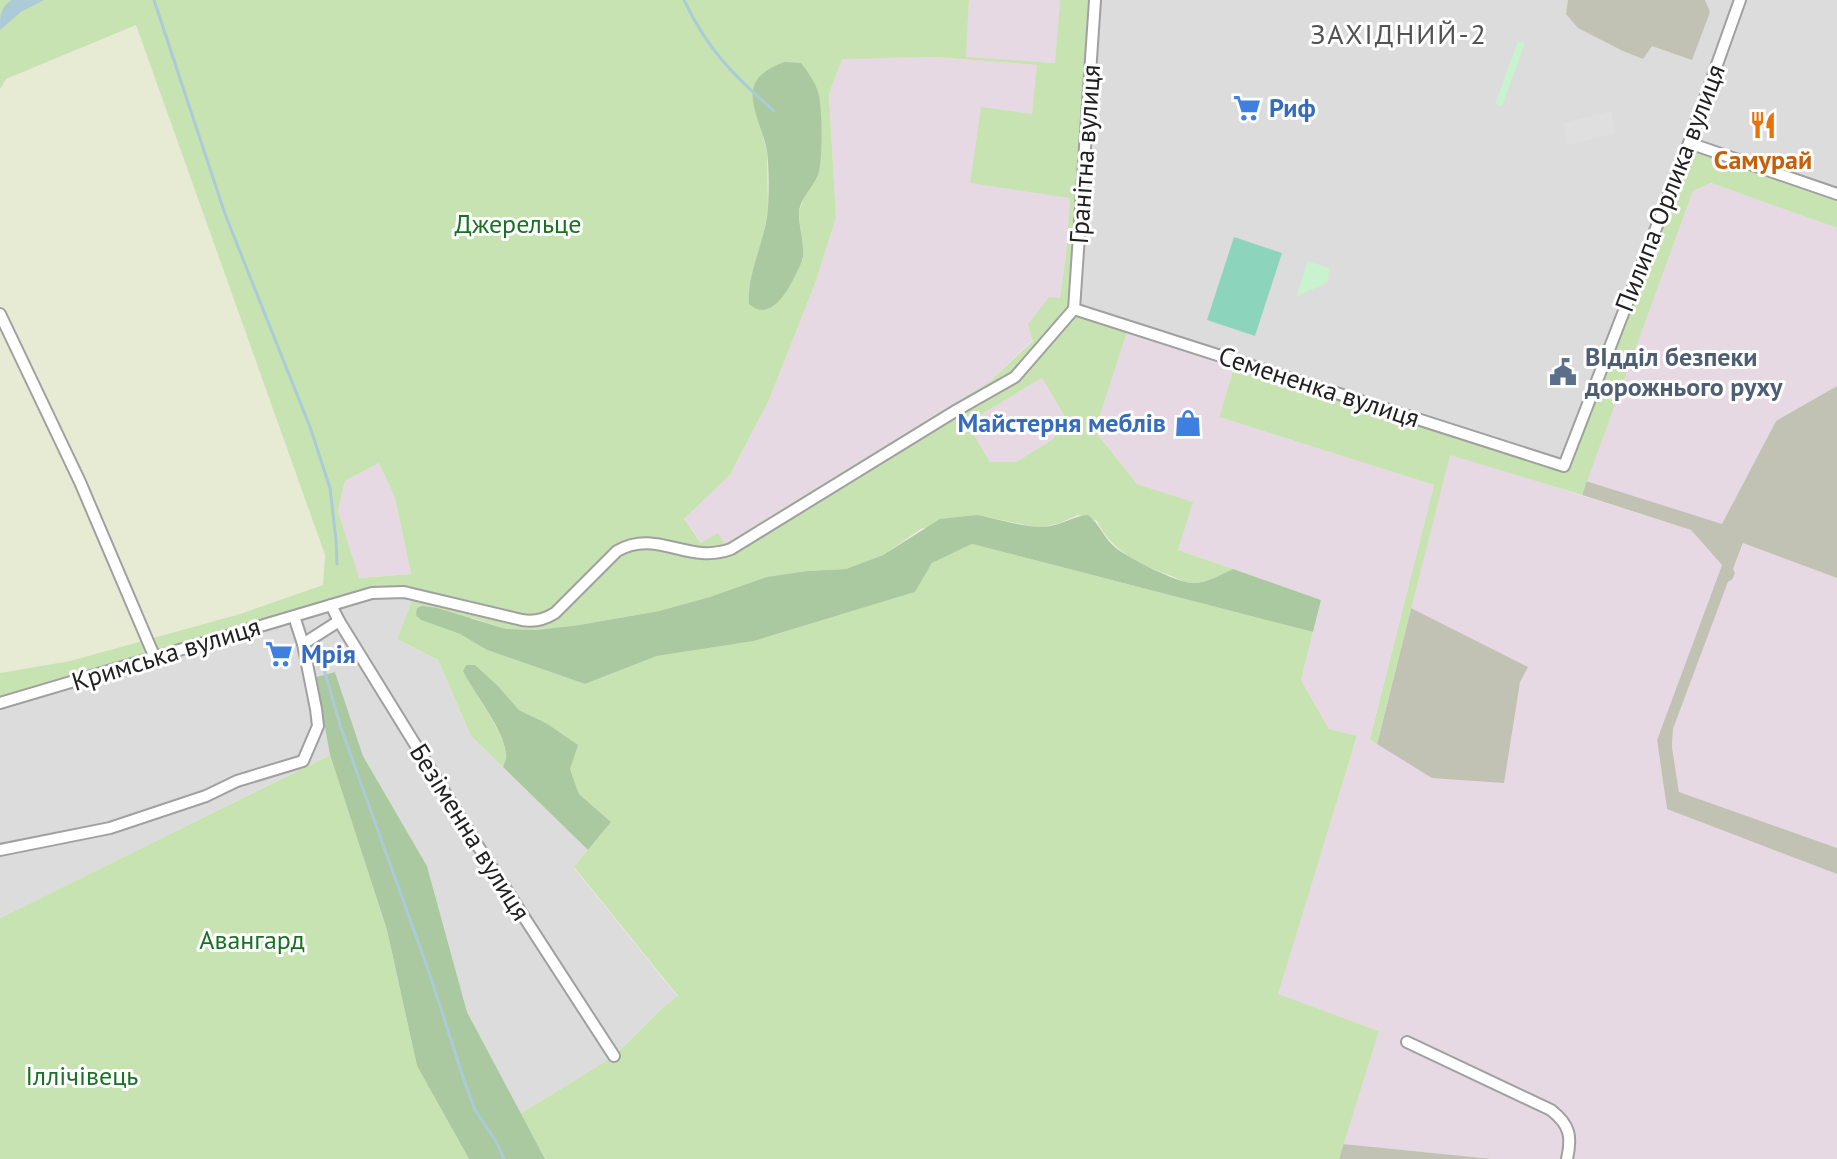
<svg xmlns="http://www.w3.org/2000/svg" width="1837" height="1159" viewBox="0 0 1837 1159" font-family="'PT Sans',sans-serif">
<rect width="100%" height="100%" fill="#eeece6"/>
<g fill="#dddcdc">
<polygon points="1099,0 1736,0 1685,142 1562,461 1078,306"/>
<polygon points="1744,0 1837,0 1837,190 1693,141"/>
<polygon points="414,595 397,639 438,660 471,736 588,850 574,868 678,997 660,1010 614,1056 520,1114 467,1012 427,866 363,756 335,672 317,677 330,755 0,918 0,703 361,596"/>
</g>
<g fill="#e7d9e3">
<polygon points="969,0 1060,0 1056,63 965,58"/>
<polygon points="935,57 1038,65 1032,115 970,182 1070,197 1066,255 1060,299 1033,340 989,382 725,544 702,543 684,519 730,475 769,400 815,284 836,218 829,94 842,58"/>
<polygon points="1711,183 1837,228 1837,386 1776,421 1722,525 1586,481 1693,191"/>
<polygon points="1128,329 1235,364 1219,417 1434,485 1370,739 1520,681 1527,667 1411,608 1450,454 1691,530 1722,565 1657,740 1667,808 1837,874 1837,1159 1493,1159 1343,1144 1379,1031 1277,994 1357,737 1329,729 1301,680 1321,600 1178,550 1192,502 1137,484 1095,431"/>
<polygon points="1042,378 1065,417 1053,439 1016,462 990,462 967,423"/>
<polygon points="379,463 395,498 411,574 358,578 338,511 345,481"/>
<polygon points="1744,542 1837,578 1837,848 1679,792 1672,747 1673,729 1728,582 1734,579 1735,574 1733,569"/>
</g>
<g fill="#c1c2b3">
<polygon points="1568,0 1705,0 1710,12 1692,60 1652,46 1643,59 1623,51 1578,28 1566,14"/>
<polygon points="1837,386 1837,578 1743,543 1733,569 1735,573 1733,579 1728,582 1673,729 1672,747 1679,792 1837,848 1837,874 1667,809 1657,740 1722,565 1691,530 1582,495 1586,481 1722,524 1776,421"/>
<polygon points="1411,608 1528,667 1520,682 1504,783 1432,778 1377,744"/>
<polygon points="1343,1144 1493,1159 1339,1159"/>
</g>
<polygon fill="#e8ebd4" points="136,25 325,555 323,585 240,614 70,661 0,673 0,89 6,79"/>
<g fill="#c8e3b2" fill-rule="evenodd">
<path d="M0,0H969L966,57L1055,63L1060,0H1095L1074,309L1128,329L1095,431L1137,484L1193,502L1178,550L1233,569C1220,575 1205,584 1190,583C1183,582 1173,576 1166,574C1137,563 1111,550 1097,521L1078,515L1060,523L1040,528L977,515L921,529L883,555L846,569L808,571L659,611L579,625L536,630L506,629L472,618L421,620L460,634L487,650L585,684L657,656L754,641L915,592L932,563L972,544L1313,632L1301,680L1329,729L1357,736L1278,994L1379,1031L1339,1159H545L520,1114L614,1056L660,1010L678,996L574,867L611,822L579,794L570,769L546,723L519,710L499,687L466,665L463,671C474,694 504,731 506,754C507,757 504,764 503,767L471,736L438,660L397,639L414,595L393,591L0,703V673L70,661L240,614L323,585L325,555L136,25L6,79L0,89ZM935,57L1037,65L1032,114L981,107L970,183L1070,198L1066,255L1060,298L1049,297L1028,324L1033,341L989,382L725,544L718,533L701,543L684,519L730,475L769,400L815,284L836,218L829,94L842,59ZM753,101L817,178L804,197L799,212L803,259L790,286L762,244L768,209L767,151ZM1042,378L1065,417L1053,439L1016,462H990L967,423ZM379,463L395,498L411,574L359,578L338,511L345,481Z"/>
<polygon points="1691,148 1837,199 1837,228 1711,183 1693,191 1582,495 1450,455 1377,744 1370,739 1434,485 1219,417 1235,364 1566,470"/>
<polygon points="330,755 387,930 417,1066 469,1159 0,1159 0,918"/>
</g>
<g fill="#aac9a0">
<path d="M784,62L801,63C808,72 816,83 819,95C822,110 823,161 818,175C813,188 800,198 799,213C799,228 804,242 803,257C802,262 799,268 796,274C788,291 770,323 749,304C747,271 766,241 768,207C769,189 769,168 767,151C764,133 750,107 753,90C756,74 770,68 784,62Z"/>
<path d="M977,515C994,518 1024,527 1040,527C1057,528 1072,516 1088,515C1100,524 1104,539 1116,548C1128,558 1176,582 1191,583C1205,584 1220,575 1233,569L1321,600L1313,632L972,544L932,563L915,592L754,641L657,656L585,684L487,650L460,634L421,620L416,615L417,608L422,606L437,608L506,629L536,630L579,625L659,611L710,597L767,577L808,571L846,569L883,555L940,519Z"/>
<path d="M466,665H475L499,687L519,710L546,723L578,745L570,769L579,794L611,822L588,850L503,767C504,764 507,757 506,754C504,729 474,694 463,671Z"/>
<polygon points="335,672 363,756 427,866 467,1012 545,1159 469,1159 417,1066 387,930 330,755 316,677"/>
</g>
<g fill="#c8f3ce">
<polygon points="1518,41 1525,43 1502,106 1495,104"/>
<polygon points="1308,261 1329,268 1328,282 1296,297"/>
</g>
<polygon fill="#8dd4bc" points="1234,237 1282,253 1255,336 1207,320"/>
<polygon fill="#dfdfdf" points="1611,111 1616,133 1568,145 1563,123"/>
<path fill="#accbd7" d="M12,0H44L21,12L0,30C0,16 0,7 12,0Z"/>
<g fill="none" stroke-linecap="round" stroke-linejoin="round">
<g stroke="#accbd7" stroke-width="3">
<polyline points="154,0 225,214 310,427 330,488 336,540 337,564"/>
<path d="M684,0C708,50 733,75 774,111"/>
<polyline points="323,647 323,666 341,728 430,975 466,1086 475,1110 497,1143 504,1159"/>
</g>
<g stroke="#a0a0a0" stroke-width="14">
<g id="minor">
<polyline points="1689,143 1837,194"/>
<polyline points="1074,309 1564,466 1689,143 1740,0"/>
<polyline points="1074,309 1095,0"/>
<polyline points="0,314 80,482 155,658"/>
<polyline points="331,605 339,621 476,843 614,1056"/>
<polyline points="303,644 339,621"/>
<path d="M0,703L372,593L404,592L522,620C534,622 544,620 555,613L617,551C657,528 688,565 731,549L957,410L1015,377L1074,309"/>
<polyline points="0,850 110,828 206,796 237,781 303,761 318,726 316,709 303,644 294,616"/>
<path d="M1407,1042L1551,1110C1570,1125 1572,1136 1567,1159"/>
</g>
</g>
<use href="#minor" stroke="#fff" stroke-width="10"/>
</g>
<defs>
<g id="supermarket-bare" transform="scale(2.16)"><path d="M-6-5.5h2.5l.6 2H6L4.5 2H-2.5L-4.4-4H-6ZM-1.5 3.2a1.3 1.3 0 1 0 .1 0ZM3 3.2a1.3 1.3 0 1 0 .1 0Z" fill="#3f7fe0" stroke="#fff" stroke-width="2.5" paint-order="stroke"/></g>
<g id="restaurant-bare" transform="scale(2.16)"><path d="M-5-6h1v4h1v-4h1v4h1v-4h1v5L-1.5 .5V6h-2V.5L-5-1ZM5-6V6H3V1.5H1.5Q1.5-4 5-6Z" fill="#e8710a" stroke="#fff" stroke-width="2.5" paint-order="stroke"/></g>
<g id="civic-bare" transform="scale(2.16)"><path d="M-.6-6.5H3V-4.5H.6V-3L4-1V1h2V6H-6V1h2V-1L-.6-3ZM-1.2 2.5V6h2.4V2.5Z" fill="#5c6f8a" stroke="#fff" stroke-width="2.5" paint-order="stroke"/></g>
<g id="shop-bare" transform="scale(2.16)"><path d="M-5-2.5h2.3a2.7 3.5 0 0 1 5.4 0H5L5.5 6h-11ZM-1.5-2.5h3a1.5 2.3 0 0 0-3 0Z" fill="#3f7fe0" stroke="#fff" stroke-width="2.5" paint-order="stroke"/></g>
</defs>
<g fill-rule="evenodd">
<use href="#supermarket-bare" x="1247" y="108"/>
<use href="#restaurant-bare" x="1763" y="125"/>
<use href="#civic-bare" x="1563" y="372"/>
<use href="#shop-bare" x="1188" y="423"/>
<use href="#supermarket-bare" x="279" y="654"/>
</g>
<g text-anchor="middle" stroke-width="6" stroke-linejoin="round" paint-order="stroke">
<g font-size="26" font-weight="bold" fill="#366cbe" stroke="#fff" text-anchor="start">
<text x="1269" y="117">Риф</text>
<text x="1166" y="432" text-anchor="end">Майстерня меблів</text>
<text x="301" y="663">Мрія</text>
</g>
<g font-size="26" fill="#1f1f1f" stroke="#fff">
<text transform="translate(1085 154) rotate(-86)" y="9">Гранітна вулиця</text>
<text transform="translate(1670 188) rotate(-69)" y="9">Пилипа Орлика вулиця</text>
<text transform="translate(1319 387) rotate(18)" y="9">Семененка вулиця</text>
<text transform="translate(166 654) rotate(-17)" y="9">Кримська вулиця</text>
<text transform="translate(470 832) rotate(58)" y="9">Безіменна вулиця</text>
</g>
<g font-size="26" font-weight="bold" fill="#c56008" stroke="#fff">
<text x="1763" y="169">Самурай</text>
</g>
<g font-size="26" fill="#197124" stroke="#fff">
<text x="518" y="233">Джерельце</text>
<text x="252" y="949">Авангард</text>
<text x="82" y="1085">Іллічівець</text>
</g>
<g font-size="26" font-weight="bold" fill="#4e5e75" stroke="#fff" text-anchor="start">
<text x="1585" y="366">ВІдділ безпеки<tspan x="1585" dy="30">дорожнього руху</tspan></text>
</g>
<g font-size="28" letter-spacing="2" fill="#525252" stroke="#fff">
<text x="1399" y="44">ЗАХІДНИЙ-2</text>
</g>
</g>
</svg>
